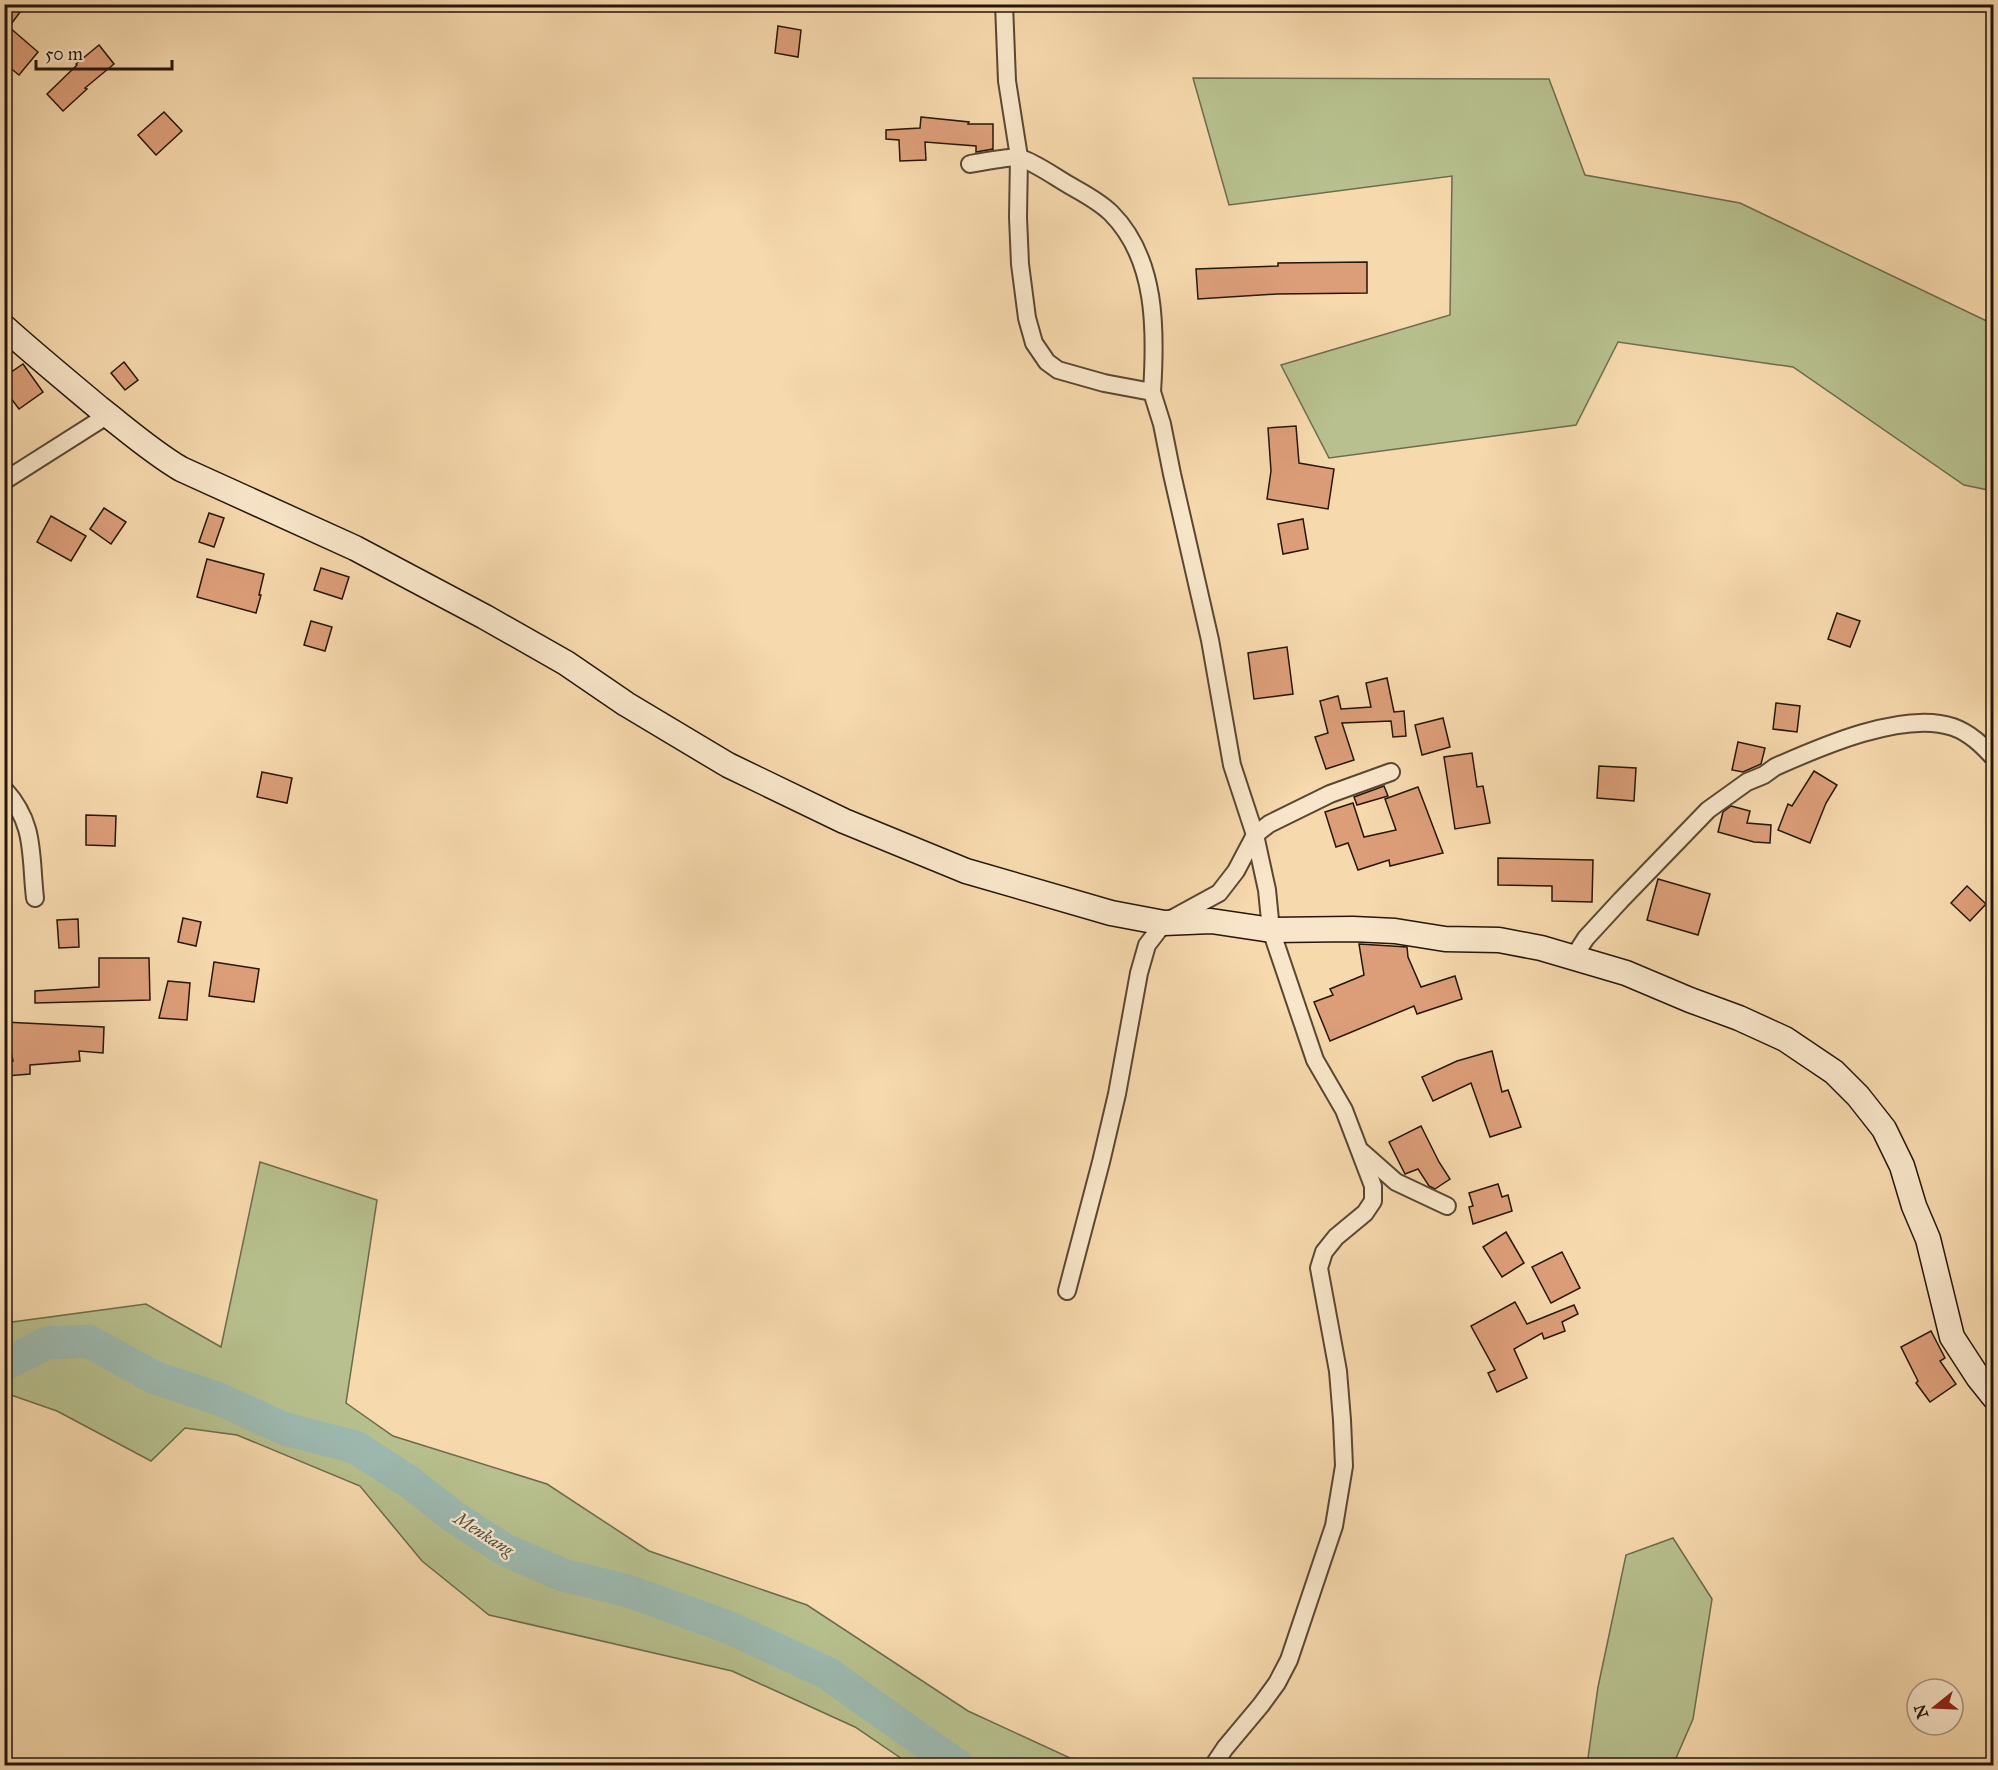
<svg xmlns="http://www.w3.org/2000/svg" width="1998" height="1770" viewBox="0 0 1998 1770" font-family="'IM FELL Great Primer',serif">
<rect width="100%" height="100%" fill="#f6d9ad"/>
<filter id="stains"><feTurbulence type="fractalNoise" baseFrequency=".00333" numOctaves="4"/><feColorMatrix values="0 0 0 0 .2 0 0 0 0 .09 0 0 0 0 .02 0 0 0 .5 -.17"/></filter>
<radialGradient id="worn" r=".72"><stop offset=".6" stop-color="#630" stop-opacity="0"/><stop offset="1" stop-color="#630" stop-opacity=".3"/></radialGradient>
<g fill="#b7c08e" stroke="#6e6b4b" stroke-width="1.5">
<polygon points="1193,78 1549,79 1585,175 1740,203 1993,324 1993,491 1964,485 1793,367 1618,342 1576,425 1329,458 1281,365 1450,315 1452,176 1229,205"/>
<polygon points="260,1162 377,1200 346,1403 393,1436 547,1484 649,1551 807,1605 968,1711 1070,1758 1117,1765 911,1765 855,1727 732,1671 489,1615 422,1561 360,1486 237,1435 185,1428 151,1461 57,1411 5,1393 5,1323 146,1304 221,1347"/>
<polygon points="1673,1538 1712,1599 1693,1719 1673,1765 1587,1765 1598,1687 1626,1555"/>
</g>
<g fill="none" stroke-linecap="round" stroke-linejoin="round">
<polyline stroke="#9db9af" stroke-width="33" points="4,1365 47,1343 88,1341 153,1377 219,1399 285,1429 355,1447 408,1481 454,1517 505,1550 563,1575 628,1591 728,1627 827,1673 958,1766"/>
</g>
<g fill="#dc9e79" stroke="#261608" stroke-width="1.5">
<polygon points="4,4 26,4 9,27 38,52 19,75 4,63"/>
<polygon points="778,26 801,30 798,57 775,53"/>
<polygon points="99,45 114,64 85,88 87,89 63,111 47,94 77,65 76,64"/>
<polygon points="164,112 182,131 156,155 138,135"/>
<polygon points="921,117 969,122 968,124 993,124 993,149 976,152 976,146 925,142 926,160 900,161 899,140 886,139 886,130 920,128"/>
<polygon points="1367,262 1367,293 1277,294 1198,299 1196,269 1278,266 1278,263"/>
<polygon points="124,362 138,380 125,390 111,373"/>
<polygon points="23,364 43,392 19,409 4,389 4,377"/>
<polygon points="1296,426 1299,463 1334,469 1328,509 1267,499 1271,471 1268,428"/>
<polygon points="104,508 126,522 111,544 90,529"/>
<polygon points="209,513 224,518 214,547 199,542"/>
<polygon points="51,516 86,536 71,561 37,542"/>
<polygon points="1303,519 1308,549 1283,554 1278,524"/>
<polygon points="207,559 264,574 259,595 261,595 256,613 197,597"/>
<polygon points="321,568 349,577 342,599 314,590"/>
<polygon points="1837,613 1860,621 1850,647 1828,639"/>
<polygon points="311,621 332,627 325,651 304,645"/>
<polygon points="1287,647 1293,694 1254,699 1248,653"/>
<polygon points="1387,678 1394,712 1404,711 1406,736 1393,737 1391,721 1342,723 1354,760 1326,769 1315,737 1328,733 1320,701 1338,696 1341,709 1371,707 1366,683"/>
<polygon points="1776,703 1800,706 1797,732 1773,729"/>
<polygon points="1443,718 1450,747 1422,755 1415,725"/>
<polygon points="1738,742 1765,748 1761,764 1743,772 1732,770"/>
<polygon points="1472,753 1477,787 1483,786 1490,823 1455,829 1444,757"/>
<polygon points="1599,766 1636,768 1634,801 1597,798"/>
<polygon points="1814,771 1837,785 1826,803 1810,843 1778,830 1788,804 1792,806"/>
<polygon points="262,772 292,778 287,803 257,797"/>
<polygon points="1384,786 1388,796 1357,805 1354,797"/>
<polygon points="1418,787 1443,853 1390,866 1389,860 1358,870 1348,843 1336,847 1325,812 1353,803 1364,837 1396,830 1385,799"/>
<polygon points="1731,806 1750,811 1747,823 1771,825 1770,843 1754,842 1718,832 1723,812"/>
<polygon points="86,815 116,816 115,846 86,845"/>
<polygon points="1498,858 1593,860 1592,902 1552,901 1552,886 1498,885"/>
<polygon points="1658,879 1710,894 1698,935 1647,920"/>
<polygon points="1967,886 1986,904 1970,921 1951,903"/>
<polygon points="183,918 201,922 196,946 178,942"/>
<polygon points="78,919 79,947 59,948 57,920"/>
<polygon points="1359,944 1407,947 1408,957 1421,987 1455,976 1462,999 1417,1014 1414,1006 1330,1041 1314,1002 1333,995 1330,989 1364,975"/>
<polygon points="99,958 149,958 150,1000 35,1003 35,991 99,987"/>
<polygon points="214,962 259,969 254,1002 209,996"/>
<polygon points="168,981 190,983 187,1020 159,1018"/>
<polygon points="4,1022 104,1027 103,1053 79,1051 80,1061 30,1065 30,1074 6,1076 4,1062 13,1061"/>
<polygon points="1492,1051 1502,1092 1508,1090 1521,1127 1490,1137 1471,1083 1433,1101 1422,1077 1457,1061"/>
<polygon points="1421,1126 1439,1162 1450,1179 1435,1189 1429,1186 1418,1169 1405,1174 1389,1142"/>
<polygon points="1498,1184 1502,1197 1508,1195 1512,1211 1473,1224 1469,1207 1473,1206 1469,1193"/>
<polygon points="1506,1232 1524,1263 1502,1277 1483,1247"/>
<polygon points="1562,1252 1580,1288 1551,1303 1532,1267"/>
<polygon points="1515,1302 1527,1324 1574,1305 1578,1314 1562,1322 1565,1331 1544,1339 1542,1333 1514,1349 1527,1378 1497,1392 1488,1373 1495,1370 1471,1326"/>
<polygon points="1931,1331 1945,1358 1940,1361 1956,1384 1930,1402 1916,1383 1918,1381 1901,1347"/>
</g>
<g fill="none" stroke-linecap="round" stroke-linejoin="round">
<g stroke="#5a4731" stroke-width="20">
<g id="street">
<polyline points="1004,4 1007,81 1019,157 1018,217 1020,264 1027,318 1034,343 1047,362 1058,370 1104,383 1152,392 1162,424 1172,474 1210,640 1232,765 1255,835 1267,890 1271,930 1315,1060 1344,1110 1373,1186 1373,1201 1365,1213 1336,1237 1324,1252 1319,1268 1338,1371 1342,1420 1344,1466 1334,1526 1289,1660 1277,1683 1261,1705 1225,1748 1213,1766"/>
<path d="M970,164C981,162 1012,156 1020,158C1036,163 1055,177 1069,185C1083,193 1099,201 1111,213C1157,259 1156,331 1152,392"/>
<polyline points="4,481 108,415"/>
<path d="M4,789C36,824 30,855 35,898"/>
<path d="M1573,958L1586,938L1621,900L1708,810L1747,782L1764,775L1775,767C1820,747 1904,710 1953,727C1970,733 1982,745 1994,758"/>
<polyline points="1362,1152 1396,1182 1447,1206"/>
<polyline points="1067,1291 1101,1162 1117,1094 1139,973 1147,945 1164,923 1219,893 1236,871 1255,835 1269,824 1330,794 1391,772"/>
</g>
</g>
<g stroke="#261608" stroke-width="27">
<path id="secondary" d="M4,327C35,355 67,381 99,408C126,429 152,452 181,469L355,548L485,617L566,663L626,704L728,765L844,821L966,871L1111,913L1164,923L1211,921L1271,930L1353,929L1395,931L1445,939L1499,940L1541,948L1626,973L1690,1000L1739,1018L1785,1039L1834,1072L1858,1096L1884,1129L1902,1166L1914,1206L1928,1239L1952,1337L1978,1377L1994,1397"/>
</g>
<use href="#street" stroke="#f9e6ca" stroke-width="16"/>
<use href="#secondary" stroke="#f9e6ca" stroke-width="24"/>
</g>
<g text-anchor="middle" stroke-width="4.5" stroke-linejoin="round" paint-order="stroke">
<g font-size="18" font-style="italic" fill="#504f42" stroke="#f9e6ca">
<text transform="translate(484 1534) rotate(32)" y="6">Menkang</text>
</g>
</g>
<rect width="1998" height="1770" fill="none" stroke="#f6d9ad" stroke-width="24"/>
<rect x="6" y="6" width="1986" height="1758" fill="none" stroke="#261608" stroke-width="3"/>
<rect x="12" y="12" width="1974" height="1746" fill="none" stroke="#261608" stroke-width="1.5"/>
<g transform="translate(1935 1707) rotate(252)"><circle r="28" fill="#f9e6ca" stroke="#a5937c" stroke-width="1.5"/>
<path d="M0-4.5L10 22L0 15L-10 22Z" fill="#8f2418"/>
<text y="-9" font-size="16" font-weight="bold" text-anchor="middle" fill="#261608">N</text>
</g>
<path d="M36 60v9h136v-9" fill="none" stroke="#261608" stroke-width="3"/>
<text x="45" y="60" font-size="18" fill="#261608" stroke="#f9e6ca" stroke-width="4.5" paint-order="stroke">50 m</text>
<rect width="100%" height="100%" filter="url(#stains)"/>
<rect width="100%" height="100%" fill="url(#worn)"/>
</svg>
